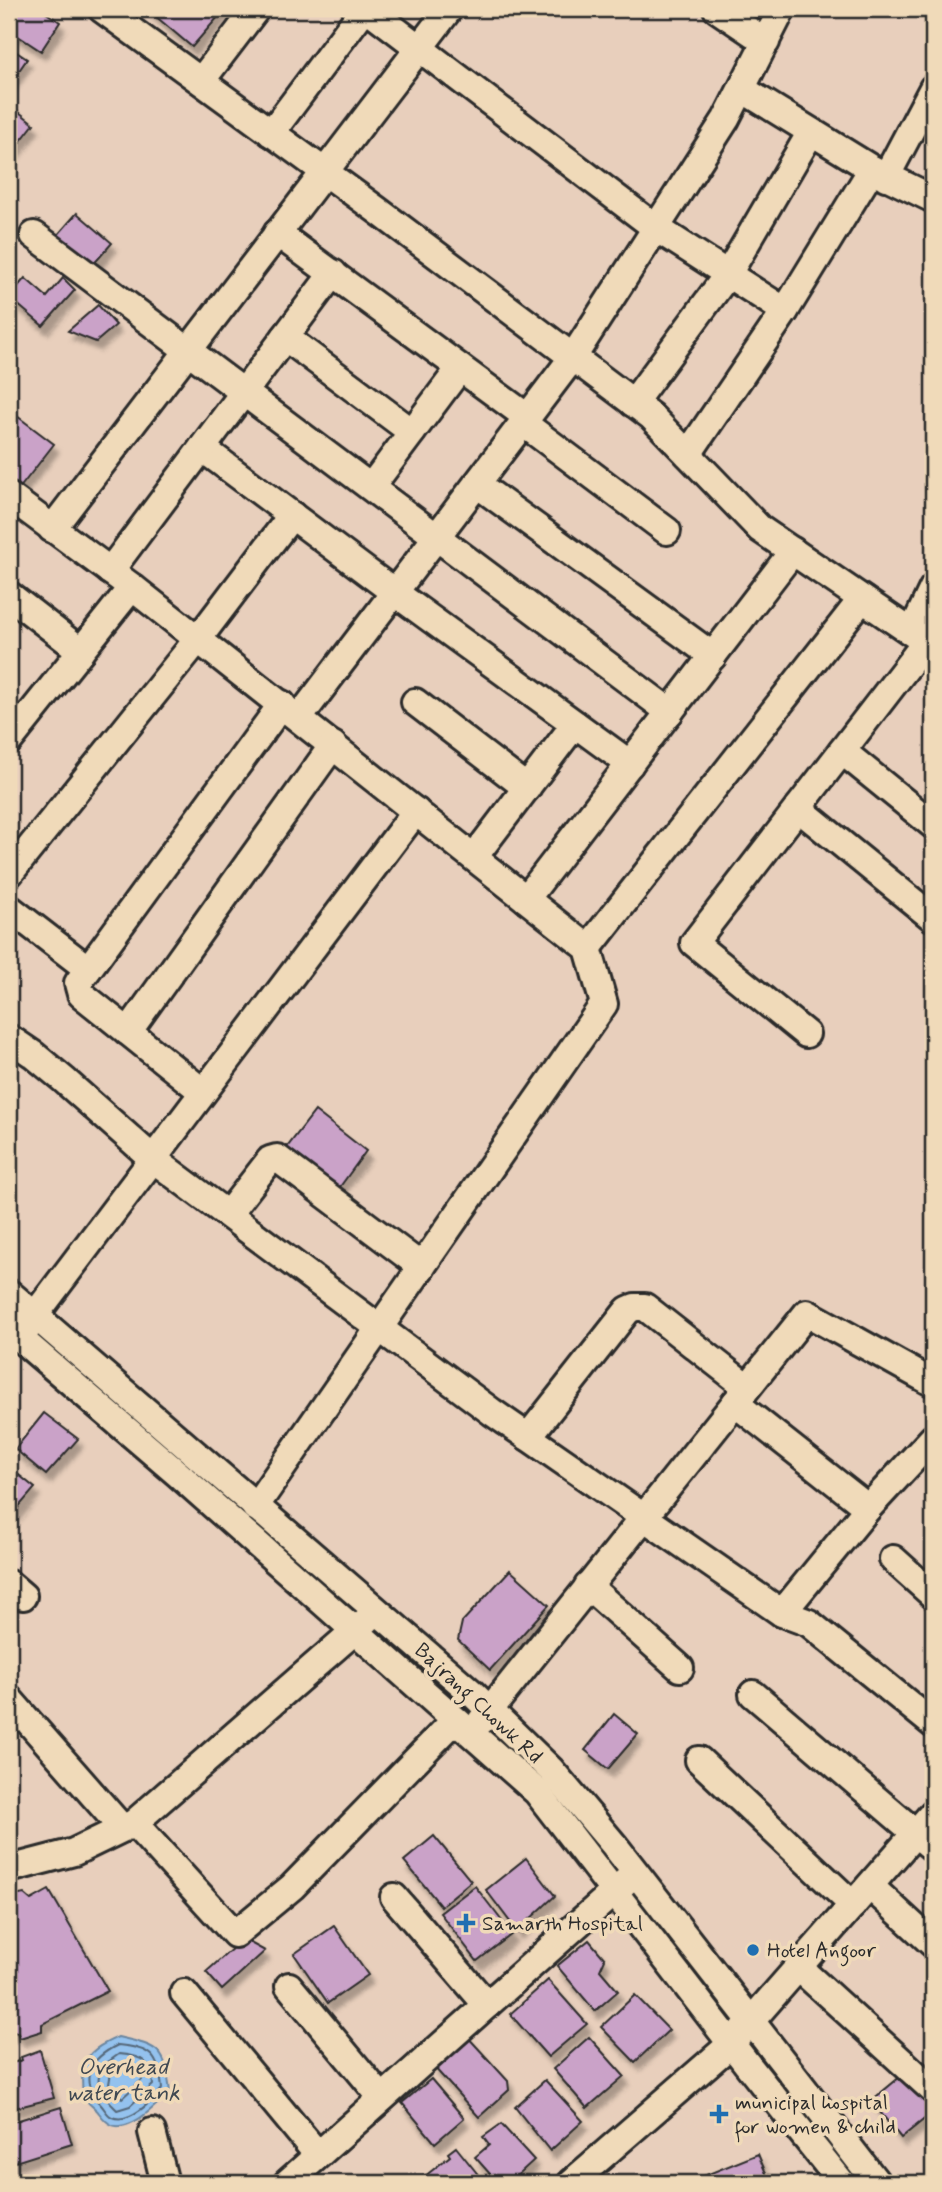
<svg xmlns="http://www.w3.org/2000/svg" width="942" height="2192" viewBox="0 0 942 2192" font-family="Mynerve,sans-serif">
<defs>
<filter id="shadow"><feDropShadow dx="4.5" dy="8" stdDeviation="2" flood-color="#0004"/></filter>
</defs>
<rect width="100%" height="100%" fill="#e8cfbc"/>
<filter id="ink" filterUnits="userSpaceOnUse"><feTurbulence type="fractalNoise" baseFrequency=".0143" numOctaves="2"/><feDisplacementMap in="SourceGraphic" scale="14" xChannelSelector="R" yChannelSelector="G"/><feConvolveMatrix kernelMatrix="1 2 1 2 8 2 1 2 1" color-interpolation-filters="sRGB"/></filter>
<g filter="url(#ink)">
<path fill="#94c2ee" stroke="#6a86a0" stroke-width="2" d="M118,2037C162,2047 165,2049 170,2093C158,2102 145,2118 131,2123C115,2130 108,2125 99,2113C96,2108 90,2106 87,2101C80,2091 81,2069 87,2059C93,2048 107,2042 118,2037Z"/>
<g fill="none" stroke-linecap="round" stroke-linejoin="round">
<g stroke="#556779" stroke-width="2">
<path d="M118,2045C152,2048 159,2056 162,2089C153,2100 129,2125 112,2117C107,2115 105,2109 101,2105C77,2080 90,2058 118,2045Z"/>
<path d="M119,2054C143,2056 151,2061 153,2085L130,2106L117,2110C102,2095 94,2089 101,2067Z"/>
<path d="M121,2065C131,2066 141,2068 142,2080L122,2098L109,2084L111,2072Z"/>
</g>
</g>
<g fill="#caa2c8" stroke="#2b2b2b" stroke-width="2" filter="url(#shadow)">
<polygon points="9,9 40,9 60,22 41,51 9,30"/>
<polygon points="147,9 225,9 192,47"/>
<polygon points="9,47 27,59 9,85"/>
<polygon points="9,104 34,124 9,156"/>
<polygon points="77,213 112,243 91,267 56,237"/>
<polygon points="25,278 47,297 63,278 75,290 43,326 9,297"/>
<polygon points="98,305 116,325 96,342 68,331"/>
<polygon points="9,410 54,444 19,489 9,482"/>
<polygon points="315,1111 366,1151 334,1195 285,1150"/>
<polygon points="44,1413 78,1439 46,1475 15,1449"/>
<polygon points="9,1467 35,1488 9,1518"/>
<polygon points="510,1570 549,1605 490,1670 458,1640 462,1622"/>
<polygon points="614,1714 638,1734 608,1769 585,1750"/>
<polygon points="434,1836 471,1881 441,1906 404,1861"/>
<polygon points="526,1858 555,1896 517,1931 486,1890"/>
<polygon points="475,1886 512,1934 477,1961 440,1913"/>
<polygon points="49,1890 108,1991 42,2024 42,2031 20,2038 17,2032 9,2034 9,1897 24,1894 31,1900"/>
<polygon points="334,1926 368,1975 328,2003 294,1954"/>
<polygon points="243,1939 265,1951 222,1990 206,1972"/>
<polygon points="589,1940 605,1959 600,1970 618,1991 595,2011 557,1966"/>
<polygon points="548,1980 587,2024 548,2057 510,2014"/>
<polygon points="635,1995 669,2030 635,2062 601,2027"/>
<polygon points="466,2035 508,2081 509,2090 479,2117 433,2066"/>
<polygon points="589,2037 624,2076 587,2108 553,2069"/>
<polygon points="40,2050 54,2098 15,2108 14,2102 9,2103 9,2064 22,2060 21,2057"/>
<polygon points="906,2072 933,2105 933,2112 901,2138 871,2101"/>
<polygon points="431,2079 464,2118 435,2143 402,2103"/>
<polygon points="545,2080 583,2121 550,2151 515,2107"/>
<polygon points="61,2107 72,2144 9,2164 9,2123"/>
<polygon points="501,2124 534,2160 509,2183 498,2183 475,2157 489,2145 483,2137"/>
<polygon points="456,2147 480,2177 472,2183 420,2183 419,2181 450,2156 448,2153"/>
<polygon points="758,2154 770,2183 704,2183 701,2177"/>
</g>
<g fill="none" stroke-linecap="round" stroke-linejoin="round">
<g stroke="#2b2b2b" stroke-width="32">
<g id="minor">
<polyline points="102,9 377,210 651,416 760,529 933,647"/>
<polyline points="368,9 656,228 785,311"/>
<polyline points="717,9 766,42"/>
<polyline points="201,81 256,9"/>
<polyline points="742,89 872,169 933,199"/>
<polyline points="271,133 364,9"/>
<polyline points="886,177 933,88"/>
<polyline points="277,233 527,417"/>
<polyline points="34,235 670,712"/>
<polyline points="285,337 412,432"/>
<polyline points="633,403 728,274 811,132"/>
<polyline points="523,423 667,531"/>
<polyline points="202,448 394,592 630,764"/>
<polyline points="688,454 785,311 872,169"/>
<polyline points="477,484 713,656"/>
<polyline points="371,487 460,368"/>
<polyline points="9,496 132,587 588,948 604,1004 255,1507"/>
<polyline points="52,529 449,9"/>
<polyline points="110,571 333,273"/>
<polyline points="9,595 81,651"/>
<polyline points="912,632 933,588"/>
<polyline points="415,702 527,788"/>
<polyline points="299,718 573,357 726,119 782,9"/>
<polyline points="9,741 132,587"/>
<polyline points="842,751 933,825"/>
<polyline points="798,808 933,918"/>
<polyline points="474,857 575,724"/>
<polyline points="9,874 198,639 292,515"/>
<polyline points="526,899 793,551"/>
<polyline points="9,908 88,969"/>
<polyline points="588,948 862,599"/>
<polyline points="128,1032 333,745"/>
<polyline points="806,1034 694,943 926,642"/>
<polyline points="9,1038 34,1055 64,1080 153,1159 492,1412 782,1613 809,1623 933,1724"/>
<polyline points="203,1092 81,994 78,983 282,704"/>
<polyline points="228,1214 270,1160 277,1158 422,1267"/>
<polyline points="9,1293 471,1692 551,1770 615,1846 877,2183"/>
<polyline points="9,1329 178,1474 537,1792 747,2064 842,2183"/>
<polyline points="26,1330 35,1315 416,811"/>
<polyline points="735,1403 868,1508"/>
<polyline points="528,1437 628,1310 635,1307 645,1307 747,1387"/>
<polyline points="893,1559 933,1595"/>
<polyline points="9,1584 23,1596"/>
<polyline points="588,1586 680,1668"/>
<polyline points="782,1613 868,1508 933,1438"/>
<polyline points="753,1694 933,1848"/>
<polyline points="9,1699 122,1828"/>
<polyline points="481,1721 807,1313 933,1383"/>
<polyline points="699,1760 853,1905"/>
<polyline points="134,1823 235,1934 292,1887 455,1720"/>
<polyline points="9,1869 74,1852 134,1823 367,1620"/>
<polyline points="870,1886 933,1944"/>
<polyline points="394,1897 487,2005"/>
<polyline points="798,1967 933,2090"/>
<polyline points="289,1986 382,2098"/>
<polyline points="184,1993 318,2155"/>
<polyline points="152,2132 165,2183"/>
<polyline points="287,2183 625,1882"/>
<polyline points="571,2183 731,2044 933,1813"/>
</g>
</g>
<use href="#minor" stroke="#f0dab9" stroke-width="26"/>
</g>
</g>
<g fill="#1f6fb2" stroke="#f0dab9" stroke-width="2.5">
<path d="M462.5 1912.5h7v7h7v7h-7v7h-7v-7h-7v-7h7z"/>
<circle cx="753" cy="1950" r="7"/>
<path d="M715.5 2103.5h7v7h7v7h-7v7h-7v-7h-7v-7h7z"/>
</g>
<g text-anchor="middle" stroke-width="7" stroke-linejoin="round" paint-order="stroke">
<g font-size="21" fill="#2b2b2b" stroke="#f0dab9">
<text transform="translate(479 1703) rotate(43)" y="7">Bajrang Chowk Rd</text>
</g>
<g font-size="21" fill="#2b2b2b" stroke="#f0dab9" text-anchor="start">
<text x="482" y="1930">Samarth Hospital</text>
<text x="767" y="1957">Hotel Angoor</text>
<text x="735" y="2109">municipal hospital<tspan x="735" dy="24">for women &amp; child</tspan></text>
</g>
<g font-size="23" font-style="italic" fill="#404952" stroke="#f0dab9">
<text x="123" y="2074">Overhead<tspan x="123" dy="26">water tank</tspan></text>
</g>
</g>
<rect width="942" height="2192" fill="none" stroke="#f0dab9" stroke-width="35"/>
<rect x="18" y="18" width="907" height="2157" fill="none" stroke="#2b2b2b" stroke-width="2.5" filter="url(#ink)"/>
</svg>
